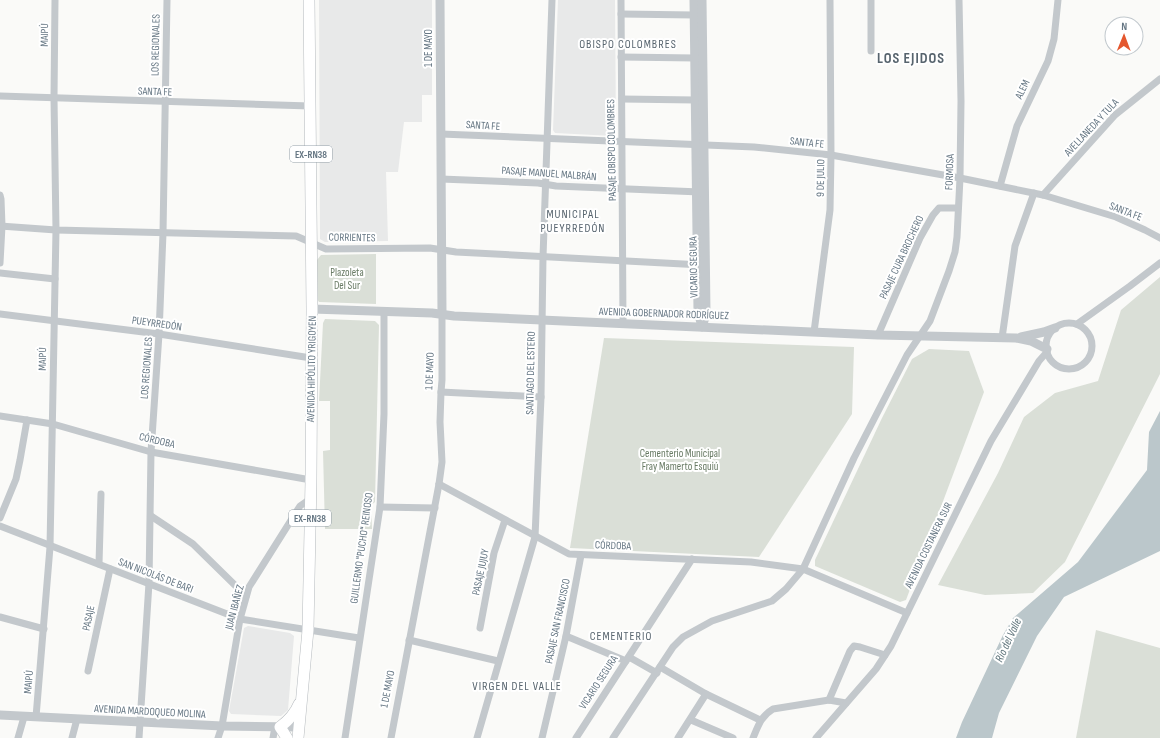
<svg xmlns="http://www.w3.org/2000/svg" width="1160" height="738" viewBox="0 0 1160 738" font-family="'Sofia Sans Condensed',sans-serif">
<rect width="100%" height="100%" fill="#fafaf8"/>
<g fill="#e8e9e9">
<polygon points="319,0 432,0 432,95 422,95 422,122 404,122 398,172 386,172 388,241 325,242 320,239"/>
<polygon points="558,0 615,0 616,134 613,136 555,133 553,130"/>
<polygon points="248,626 290,633 294,636 288,710 281,716 231,714 229,711 244,628"/>
</g>
<g fill="#dadfd7">
<polygon points="376,254 376,304 319,302 317,299 317,260 321,255"/>
<polygon points="1160,277 1160,374 1065,562 1033,593 985,595 938,585 998,473 1024,417 1055,393 1098,381 1121,310"/>
<polygon points="325,319 375,321 379,325 375,502 371,505 372,529 325,529 323,451 330,450 330,401 319,401 323,323"/>
<polygon points="604,338 854,347 852,414 759,557 570,548"/>
<polygon points="929,349 969,351 984,392 906,600 900,602 815,566 815,560 882,418 912,359"/>
<polygon points="1096,630 1160,648 1160,738 1076,738"/>
</g>
<polygon fill="#bbc7cb" points="1160,411 1160,551 1064,597 1037,636 999,713 992,738 956,738 962,722 1003,635 1013,618 1078,562 1147,470 1149,432"/>
<g fill="none" stroke-linecap="round" stroke-linejoin="round">
<g stroke="#b5babe" stroke-width="12">
<g id="primary">
<path d="M287,738L280,727C288,721 295,714 299,704"/>
<polyline points="298,738 308,630 311,480 312,309 309,0"/>
</g>
</g>
<g stroke="#c3c8cc" stroke-width="7">
<polyline points="621,0 623,323"/>
<polyline points="621,14 694,15"/>
<polyline points="871,51 871,0"/>
<polyline points="621,57 695,58"/>
<polyline points="0,96 310,106"/>
<polyline points="622,99 695,100"/>
<polyline points="441,134 754,147 831,155 960,178 1043,195 1116,217 1145,230 1160,238"/>
<polyline points="441,179 538,183 556,186 700,192"/>
<polyline points="1000,186 1017,126 1048,61 1054,39 1058,0"/>
<polyline points="0,195 1,199 2,226 0,263"/>
<polyline points="1043,195 1115,115 1160,79"/>
<polyline points="0,226 56,230 296,236 326,249 430,248 456,252 702,265"/>
<polyline points="0,273 55,279"/>
<polyline points="0,314 159,334 311,358"/>
<circle cx="1069" cy="346" r="23"/>
<polyline points="1077,324 1130,286 1160,263"/>
<polyline points="814,332 830,210 831,155 830,0"/>
<polyline points="878,335 920,238 933,215 939,208 958,208"/>
<polyline points="1002,338 1015,246 1034,193"/>
<polyline points="441,392 541,397"/>
<polyline points="0,416 53,424 151,452 311,480"/>
<polyline points="439,484 569,554 751,562 803,569 907,613"/>
<polyline points="380,507 435,508"/>
<polyline points="151,516 193,544 246,596"/>
<polyline points="0,518 16,479 20,460 27,420"/>
<polyline points="0,526 240,619 359,638"/>
<polyline points="99,564 101,494"/>
<polyline points="0,617 44,629"/>
<polyline points="480,628 494,553 505,520"/>
<polyline points="566,636 626,661"/>
<polyline points="409,640 498,661"/>
<polyline points="629,657 657,673"/>
<polyline points="660,667 706,694 760,720"/>
<polyline points="88,671 110,569"/>
<polyline points="829,700 850,651 854,646 860,647 885,655"/>
<polyline points="36,717 50,547 56,230 54,98 55,0"/>
<polyline points="691,720 733,738"/>
<polyline points="18,738 24,717"/>
<polyline points="72,738 77,719"/>
<polyline points="139,738 149,583 151,452 159,334 163,233 167,0"/>
<polyline points="218,738 222,726 240,619 249,587 300,506 310,499"/>
<polyline points="273,738 275,727"/>
<polyline points="345,738 380,507 384,414 384,311"/>
<polyline points="391,738 439,484 442,462 440,422 441,392 442,380 442,314"/>
<polyline points="477,738 535,537 541,397 543,257 552,0"/>
<polyline points="542,738 566,636 581,555"/>
<polyline points="576,738 692,559"/>
<polyline points="613,738 673,647 683,637 712,621 772,601 786,589 803,569 854,458 907,355 930,321 949,271 955,252 957,237 960,178 961,101 959,0"/>
<polyline points="678,738 706,694"/>
<path d="M753,738C758,726 761,716 773,709L829,700L846,703"/>
<polyline points="816,738 876,669 891,646 991,441 1039,361 1047,352"/>
</g>
<g stroke="#c3c8cc" stroke-width="9">
<polyline points="440,0 442,314"/>
<polyline points="694,0 698,311 702,327"/>
<polyline points="702,0 706,312 703,325"/>
<polyline points="312,309 432,313 454,316 878,335 1016,338 1031,341 1047,349"/>
<polyline points="1021,337 1044,332 1055,328"/>
<polyline points="0,715 222,726 299,727"/>
</g>
<use href="#primary" stroke="#fff" stroke-width="11"/>
</g>
<g text-anchor="middle" stroke-width="4" stroke-linejoin="round" paint-order="stroke">
<g fill="#fff" stroke="#939fa8" stroke-width="1">
<rect x="290" y="146" width="42" height="16" rx="3"/>
<rect x="289" y="510" width="42" height="16" rx="3"/>
</g>
<g font-size="10" font-weight="bold" fill="#657683">
<text x="311" y="158">EX-RN38</text>
<text x="310" y="522">EX-RN38</text>
</g>
<g font-size="11" fill="#657683" stroke="#fff">
<text transform="translate(44 35) rotate(-89)" y="4">MAIPÚ</text>
<text transform="translate(155 45) rotate(-89)" y="4">LOS REGIONALES</text>
<text transform="translate(428 48) rotate(-90)" y="4">1 DE MAYO</text>
<text transform="translate(1022 89) rotate(-64)" y="4">ALEM</text>
<text transform="translate(155 91) rotate(2)" y="4">SANTA FE</text>
<text transform="translate(483 125) rotate(3)" y="4">SANTA FE</text>
<text transform="translate(1091 127) rotate(-47)" y="4">AVELLANEDA Y TULA</text>
<text transform="translate(807 142) rotate(6)" y="4">SANTA FE</text>
<text transform="translate(611 150) rotate(-91)" y="4">PASAJE OBISPO COLOMBRES</text>
<text transform="translate(949 172) rotate(-88)" y="4">FORMOSA</text>
<text transform="translate(549 173) rotate(4)" y="4">PASAJE MANUEL MALBRÁN</text>
<text transform="translate(820 178) rotate(-89)" y="4">9 DE JULIO</text>
<text transform="translate(1126 211) rotate(21)" y="4">SANTA FE</text>
<text transform="translate(352 237) rotate(1)" y="4">CORRIENTES</text>
<text transform="translate(901 257) rotate(-65)" y="4">PASAJE CURA BROCHERO</text>
<text transform="translate(693 267) rotate(-91)" y="4">VICARIO SEGURA</text>
<text transform="translate(664 313) rotate(2)" y="4">AVENIDA GOBERNADOR RODRÍGUEZ</text>
<text transform="translate(157 323) rotate(8)" y="4">PUEYRREDÓN</text>
<text transform="translate(42 359) rotate(-89)" y="4">MAIPÚ</text>
<text transform="translate(146 368) rotate(-86)" y="4">LOS REGIONALES</text>
<text transform="translate(311 369) rotate(-89)" y="4">AVENIDA HIPÓLITO YRIGOYEN</text>
<text transform="translate(429 371) rotate(-88)" y="4">1 DE MAYO</text>
<text transform="translate(530 373) rotate(-89)" y="4">SANTIAGO DEL ESTERO</text>
<text transform="translate(157 440) rotate(13)" y="4">CÓRDOBA</text>
<text transform="translate(613 545) rotate(2)" y="4">CÓRDOBA</text>
<text transform="translate(928 545) rotate(-64)" y="4">AVENIDA COSTANERA SUR</text>
<text transform="translate(361 548) rotate(-82)" y="4">GUILLERMO "PUCHO" REINOSO</text>
<text transform="translate(480 572) rotate(-78)" y="4">PASAJE JUJUY</text>
<text transform="translate(156 575) rotate(21)" y="4">SAN NICOLÁS DE BARI</text>
<text transform="translate(234 607) rotate(-75)" y="4">JUAN IBAÑEZ</text>
<text transform="translate(88 618) rotate(-78)" y="4">PASAJE</text>
<text transform="translate(557 621) rotate(-78)" y="4">PASAJE SAN FRANCISCO</text>
<text transform="translate(28 682) rotate(-85)" y="4">MAIPÚ</text>
<text transform="translate(598 682) rotate(-57)" y="4">VICARIO SEGURA</text>
<text transform="translate(387 689) rotate(-79)" y="4">1 DE MAYO</text>
<text transform="translate(150 711) rotate(3)" y="4">AVENIDA MARDOQUEO MOLINA</text>
</g>
<g font-size="11" fill="#687a64" stroke="#fff">
<text x="347" y="276">Plazoleta<tspan x="347" dy="13">Del Sur</tspan></text>
<text x="680" y="457">Cementerio Municipal<tspan x="680" dy="13">Fray Mamerto Esquiú</tspan></text>
</g>
<g font-size="12" letter-spacing="1" fill="#57646e" stroke="#fff">
<text x="628" y="48">OBISPO COLOMBRES</text>
<text x="573" y="218">MUNICIPAL<tspan x="573" dy="14">PUEYRREDÓN</tspan></text>
<text x="621" y="640">CEMENTERIO</text>
<text x="517" y="690">VIRGEN DEL VALLE</text>
</g>
<g font-size="12" font-style="italic" fill="#60757c" stroke="#fff">
<text transform="translate(1008 640) rotate(-65)" y="4">Río del Valle</text>
</g>
<g font-size="15" font-weight="bold" letter-spacing="1" fill="#57646e" stroke="#fff">
<text x="911" y="63">LOS EJIDOS</text>
</g>
</g>
<g transform="translate(1124 36) rotate(1)"><circle r="19" fill="#ffffff" stroke="#c1c8cd"/>
<path d="M0-3L7 15L0 10L-7 15Z" fill="#e4572e"/>
<text y="-6" font-size="11" font-weight="bold" text-anchor="middle" fill="#657683">N</text>
</g>
</svg>
